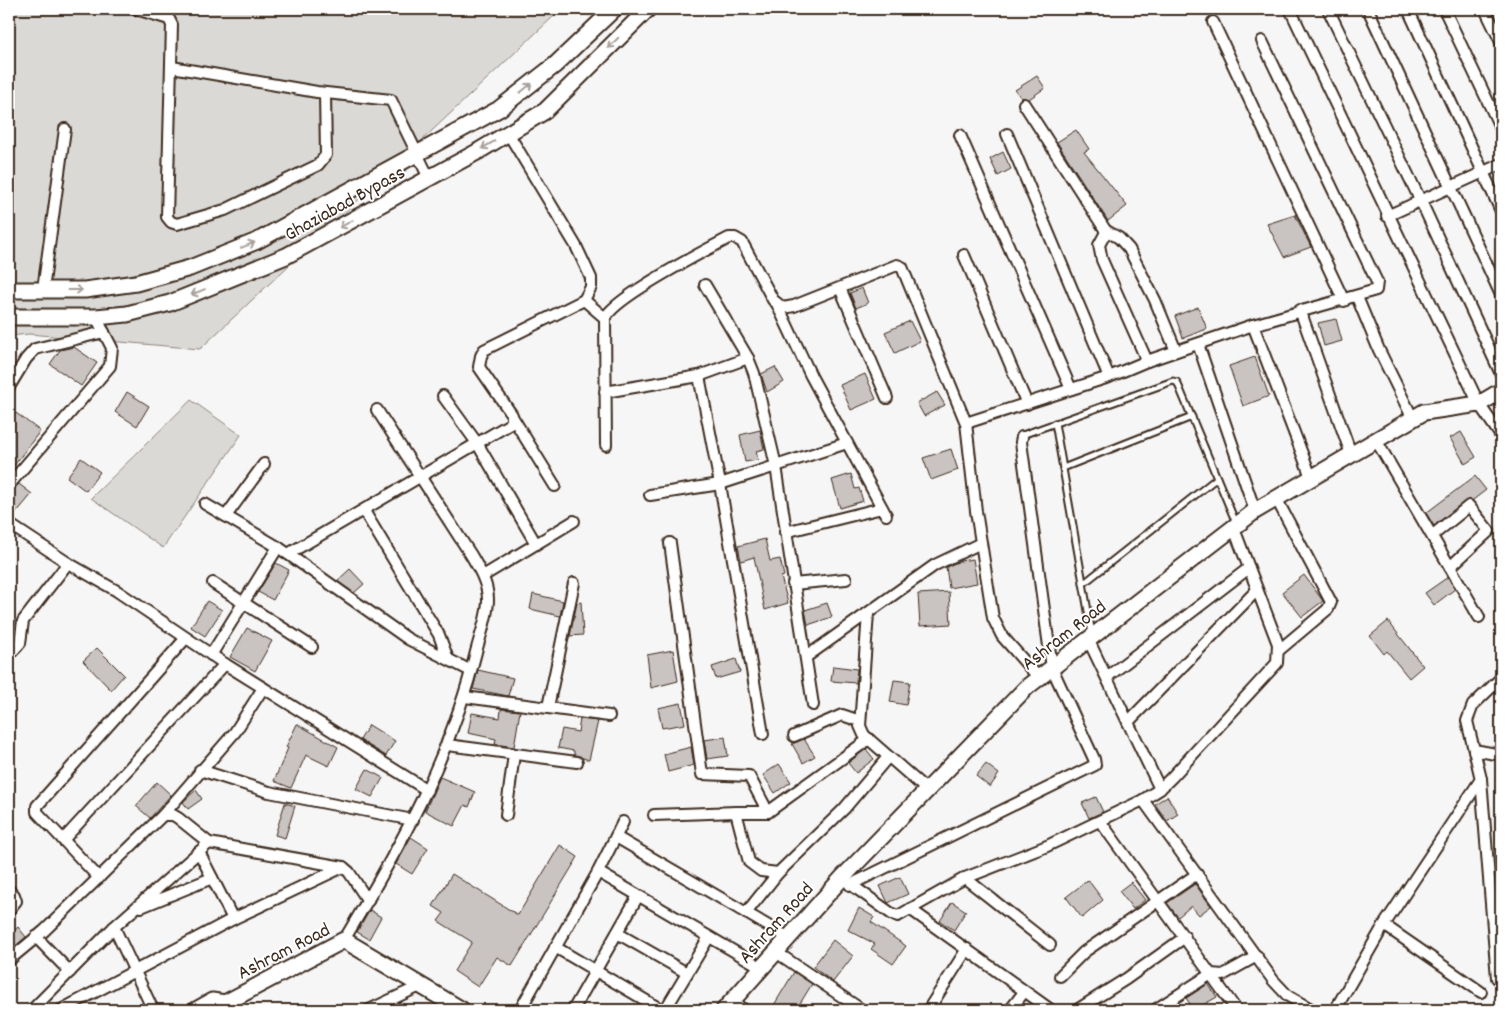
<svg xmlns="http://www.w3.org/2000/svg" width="1510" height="1019" viewBox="0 0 1510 1019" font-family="Dekko,sans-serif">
<rect width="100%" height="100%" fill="#f7f6f6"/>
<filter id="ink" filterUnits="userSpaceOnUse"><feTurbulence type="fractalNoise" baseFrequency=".02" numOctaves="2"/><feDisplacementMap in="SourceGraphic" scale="10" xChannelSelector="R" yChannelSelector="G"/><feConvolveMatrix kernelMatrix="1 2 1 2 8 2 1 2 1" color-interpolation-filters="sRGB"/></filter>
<g filter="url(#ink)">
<g fill="#dbd9d6" stroke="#8b827a">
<polygon points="9,9 552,9 555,15 200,349 29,334 9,336"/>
<polygon points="191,400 241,435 163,548 91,498"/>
</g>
<g fill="#c9c3c1" stroke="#3b2a1e">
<polygon points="1037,76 1045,88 1029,99 1021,98 1015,90"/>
<polygon points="1076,130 1089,149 1084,152 1127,206 1108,221 1057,142"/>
<polygon points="1003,152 1011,169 998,176 990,159"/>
<polygon points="1295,215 1311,247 1284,257 1267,224"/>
<polygon points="862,288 868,303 856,308 850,293"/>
<polygon points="1198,307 1207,329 1183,338 1175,316"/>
<polygon points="1336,319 1342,341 1324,346 1318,323"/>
<polygon points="910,321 920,341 895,353 885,332"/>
<polygon points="74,347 97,363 81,386 50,364 60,350"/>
<polygon points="1255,357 1269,396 1243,406 1229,366"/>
<polygon points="775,367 784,382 767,392 761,374"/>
<polygon points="865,374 876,399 851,410 840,385"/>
<polygon points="127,392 149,406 137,426 115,412"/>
<polygon points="937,392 945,405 924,416 917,403"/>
<polygon points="16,413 40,431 9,472 9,422"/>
<polygon points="760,430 764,449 756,451 758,460 745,462 740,435"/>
<polygon points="1461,432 1476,457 1465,464 1450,438"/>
<polygon points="951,449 958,470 931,480 923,458"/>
<polygon points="81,458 100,472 86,491 67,477"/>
<polygon points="851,474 855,489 859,488 863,501 840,508 832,480"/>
<polygon points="1475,476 1486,490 1473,500 1465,501 1434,526 1426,513"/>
<polygon points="19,484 32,494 12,518 9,517 9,492"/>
<polygon points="765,539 770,561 780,559 784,576 781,577 788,603 765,610 754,557 741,561 738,546"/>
<polygon points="973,559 977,583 949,588 946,567 960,561"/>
<polygon points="276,563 289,570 273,600 258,592"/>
<polygon points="350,569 364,584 354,593 337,581"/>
<polygon points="1304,575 1323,601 1302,617 1282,592"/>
<polygon points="1448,577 1455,589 1434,605 1425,593"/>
<polygon points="949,592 951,624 920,626 918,594"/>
<polygon points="533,594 563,601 560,616 530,609"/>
<polygon points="207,601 222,610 205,636 191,627"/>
<polygon points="581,602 583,635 570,636 577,603"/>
<polygon points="827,603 832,617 808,625 805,610"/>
<polygon points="1388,621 1423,666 1409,678 1387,651 1384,654 1370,636"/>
<polygon points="247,628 272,641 255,671 230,657"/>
<polygon points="97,648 124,675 111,690 83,661"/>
<polygon points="673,650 678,681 651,688 647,655"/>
<polygon points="736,659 740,672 716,679 712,667"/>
<polygon points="833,666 857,669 856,683 831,681"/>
<polygon points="478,670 513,678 508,696 473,689"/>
<polygon points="894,680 910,682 906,705 890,702"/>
<polygon points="681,703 685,724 662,728 658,708"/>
<polygon points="501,709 520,711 514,747 495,744 496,739 468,733 472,713 500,718"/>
<polygon points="580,719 598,721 589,760 574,755 574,751 558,748 562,729 578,732"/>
<polygon points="297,724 338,747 329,766 306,755 291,788 274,781 288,748 286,747"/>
<polygon points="369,725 395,741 386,756 360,740"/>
<polygon points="725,737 728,756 707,759 704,740"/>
<polygon points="804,739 815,756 803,763 792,744"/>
<polygon points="691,747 694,765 668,772 664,754"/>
<polygon points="866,749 874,759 856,773 848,763"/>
<polygon points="779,764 791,782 775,793 763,775"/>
<polygon points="986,764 999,774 990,787 976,776"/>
<polygon points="367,769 383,778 372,797 356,789"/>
<polygon points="440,777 475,792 469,807 465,805 454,826 425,811"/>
<polygon points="157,782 171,795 150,818 136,806"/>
<polygon points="196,790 202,799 188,809 183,802"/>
<polygon points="1167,796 1178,814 1167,821 1155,804"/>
<polygon points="1096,797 1103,812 1089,818 1082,803"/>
<polygon points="285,803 295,806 285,838 275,835"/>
<polygon points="411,837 428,848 412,874 396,864"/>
<polygon points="560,845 578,857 512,966 497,957 478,987 454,971 472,942 438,921 444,913 433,906 452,874 518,915"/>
<polygon points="900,877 908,894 888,903 880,886"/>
<polygon points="1088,880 1103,900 1082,918 1066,897"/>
<polygon points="1131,882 1145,900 1133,909 1119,891"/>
<polygon points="1195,884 1211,906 1199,915 1191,906 1178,917 1167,903"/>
<polygon points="952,902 966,911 954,930 940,921"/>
<polygon points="859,908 874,917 871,922 906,946 893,964 871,949 875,944 848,930"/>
<polygon points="370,910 381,917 369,939 357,932"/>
<polygon points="18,927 26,937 13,948 9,943 9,935"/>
<polygon points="833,940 853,956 833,982 813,967"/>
<polygon points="794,972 812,984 796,1010 771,1010"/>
<polygon points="1208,984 1217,997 1194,1010 1186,998"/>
</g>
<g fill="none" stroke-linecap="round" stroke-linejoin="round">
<g stroke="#3b2a1e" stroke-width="9">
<g id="lane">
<polyline points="1055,423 1092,634"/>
<polyline points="1022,437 1025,434 1173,381 1177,382 1236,523"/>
<polyline points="1063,468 1192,417"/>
<polyline points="1083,584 1217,478"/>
</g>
</g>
<g stroke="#3b2a1e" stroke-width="14">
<g id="street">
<polyline points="136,9 169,19 172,25 167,217 171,222 177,224 225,210 318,165 326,155 325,93"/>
<polyline points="1290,9 1479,404 1501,436"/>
<polyline points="1328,9 1425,210 1501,374"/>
<polyline points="1368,9 1501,295"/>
<polyline points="1408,9 1501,211"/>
<polyline points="1444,9 1501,129"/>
<polyline points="1485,9 1501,42"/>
<polyline points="1213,22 1344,301"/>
<polyline points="172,67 317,92 391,100 429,178"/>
<polyline points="1024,104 1104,228 1106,232 1099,245 1102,260 1147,361"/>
<polyline points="1007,134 1109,377"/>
<polyline points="960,135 1071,389"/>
<polyline points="1387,216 1501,164"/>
<polyline points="1105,230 1119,238 1129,249 1155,300 1176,351"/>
<polyline points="964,255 1027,404"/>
<polyline points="705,285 748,358 754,373 776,466 813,705"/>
<polyline points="840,288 887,398"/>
<polyline points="43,290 65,129"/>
<polyline points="1357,297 1379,350 1413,419"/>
<polyline points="584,300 605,318"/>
<polyline points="778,306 811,376 886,515"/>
<polyline points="1300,310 1351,454"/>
<polyline points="1253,325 1311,477"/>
<polyline points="1198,344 1255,511"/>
<polyline points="699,376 720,484 763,734"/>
<polyline points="9,387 26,359 35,349 104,332"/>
<polyline points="605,392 699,376 748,358"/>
<polyline points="443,396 477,443 536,544 483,576"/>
<polyline points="513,418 555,486"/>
<polyline points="966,423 1109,377 1147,361 1253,325 1376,290 1377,282 1262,41"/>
<polyline points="1376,440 1479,617"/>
<path d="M606,445L605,318C616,297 704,251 729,238H735L742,242L773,300L783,308L794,306L897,265L902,267L966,423L976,511L993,618L1002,636L1039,678"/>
<polyline points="9,485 110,366 112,348 96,317"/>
<polyline points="650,495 720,484 847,443"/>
<polyline points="1276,498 1331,602 1328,609 1278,651"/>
<polyline points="205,504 278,547 408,639 471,671"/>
<polyline points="364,511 439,635 448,659"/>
<polyline points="226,516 264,464"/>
<polyline points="9,524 68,563 117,591 225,664 427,790"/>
<polyline points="785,532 882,508"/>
<polyline points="1433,535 1469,506 1489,531 1450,567"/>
<polyline points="670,543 702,774 749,776 768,812"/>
<polyline points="536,544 574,521"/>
<polyline points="288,554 510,424 512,421 512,415 479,367 481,356 484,350 584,300 591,287 591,278 576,246 508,133"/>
<polyline points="213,583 312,647"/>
<polyline points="793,584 846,579"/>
<polyline points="868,613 860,726 864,735 928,791"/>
<polyline points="1088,639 1160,789"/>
<polyline points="9,655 20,643 23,621 68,563"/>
<polyline points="211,655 278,547"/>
<polyline points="806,657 935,565 981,543"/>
<polyline points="1107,677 1249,568"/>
<polyline points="465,697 609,716"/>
<polyline points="548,707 574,583"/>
<polyline points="1128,722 1257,590"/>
<polyline points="794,736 842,715 860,721"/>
<polyline points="447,745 577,762"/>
<polyline points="1474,750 1501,755"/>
<polyline points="200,770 269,792 413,820"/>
<polyline points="1143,800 1160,789 1172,777 1277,663 1278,644 1233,526"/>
<polyline points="736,812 768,812 869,739"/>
<polyline points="163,815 235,732 263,688"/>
<polyline points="506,815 514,754"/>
<polyline points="654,815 736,812 749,862 761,871 778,873 844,809 888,757"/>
<polyline points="1100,821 1235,1008 1232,1010"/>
<polyline points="616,837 789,938"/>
<polyline points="63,840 225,664"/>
<polyline points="199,852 233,919"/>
<polyline points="598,872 761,967"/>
<polyline points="99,878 37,812 37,806 186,638"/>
<polyline points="965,878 1050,945"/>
<polyline points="846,881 892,914 898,916 965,878 1047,846 1143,800 1273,980 1288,996 1313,1010"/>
<polyline points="850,885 1095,765 1094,759 1052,668 1021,442 1022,437"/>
<polyline points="9,890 14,895 16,901 9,910"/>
<polyline points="141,907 212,878"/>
<polyline points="910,909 1051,1010"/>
<polyline points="746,913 778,873"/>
<polyline points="1384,925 1481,992"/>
<polyline points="114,927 153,1010"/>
<polyline points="617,933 687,973"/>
<polyline points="36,937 70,972"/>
<path d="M344,940C399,849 451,756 476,652C480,636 488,616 488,600C488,583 479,569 471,555L377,410"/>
<polyline points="555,947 662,1010"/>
<polyline points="776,952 862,1010"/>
<polyline points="9,960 44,931 163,815 173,815 178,818 209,843"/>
<polyline points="1060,976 1084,952 1197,874"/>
<polyline points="1497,978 1481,779 1467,721 1473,705 1501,678"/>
<polyline points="731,1002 745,1010"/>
<polyline points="32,1010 114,927 209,843 343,867 349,872 368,901"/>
<polyline points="61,1010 233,919 343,867"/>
<polyline points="369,1010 420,986"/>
<polyline points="520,1010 598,872 623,822"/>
<polyline points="573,1010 638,896"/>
<polyline points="665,1010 709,937"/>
<polyline points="928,1010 967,949"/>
<polyline points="1010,1010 1024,992"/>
<polyline points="1077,1010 1126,979 1185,937"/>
<polyline points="1155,1010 1211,974 1223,975 1257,956"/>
<polyline points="1335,1010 1384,925 1481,779"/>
</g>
</g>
<g stroke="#3b2a1e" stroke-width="19">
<g id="secondary">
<polyline points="9,290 85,290 136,283 190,268 257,241 499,109 555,65 614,9"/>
<polyline points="9,317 96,317 127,314 170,303 286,256 477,152 545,111 648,9"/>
<polyline points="196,1010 212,1001 225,1003"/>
<polyline points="219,1010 225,1003 344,940 462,1010"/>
<polyline points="724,1010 842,878 1027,687 1255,511 1424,412 1479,404 1501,391"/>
</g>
</g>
<use href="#lane" stroke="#fff" stroke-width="5"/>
<use href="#street" stroke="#fff" stroke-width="10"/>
<use href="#secondary" stroke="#fff" stroke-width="15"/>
</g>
<defs><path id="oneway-shaft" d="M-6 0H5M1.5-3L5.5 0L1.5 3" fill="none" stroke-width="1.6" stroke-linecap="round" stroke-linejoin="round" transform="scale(1.25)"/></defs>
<g stroke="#a79f9a">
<use href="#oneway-shaft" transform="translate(613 43) rotate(135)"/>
<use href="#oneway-shaft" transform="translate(526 88) rotate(-39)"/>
<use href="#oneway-shaft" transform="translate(488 145) rotate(149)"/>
<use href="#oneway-shaft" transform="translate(346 224) rotate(151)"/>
<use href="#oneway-shaft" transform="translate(248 245) rotate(-22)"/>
<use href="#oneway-shaft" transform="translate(75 290)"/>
<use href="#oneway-shaft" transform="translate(198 292) rotate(158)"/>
</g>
</g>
<g text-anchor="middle" stroke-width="4" stroke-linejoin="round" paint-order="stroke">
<g font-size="20" fill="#3b2a1e" stroke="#fff">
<text transform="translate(344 202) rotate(-29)" y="7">Ghaziabad Bypass</text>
<text transform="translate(1063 634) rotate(-38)" y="7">Ashram Road</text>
<text transform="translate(775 922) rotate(-48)" y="7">Ashram Road</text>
<text transform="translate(283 950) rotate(-27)" y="7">Ashram Road</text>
</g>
</g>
<rect width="1510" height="1019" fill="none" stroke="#fff" stroke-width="30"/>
<rect x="15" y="15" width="1480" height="989" fill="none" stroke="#3b2a1e" stroke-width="2" filter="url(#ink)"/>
</svg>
